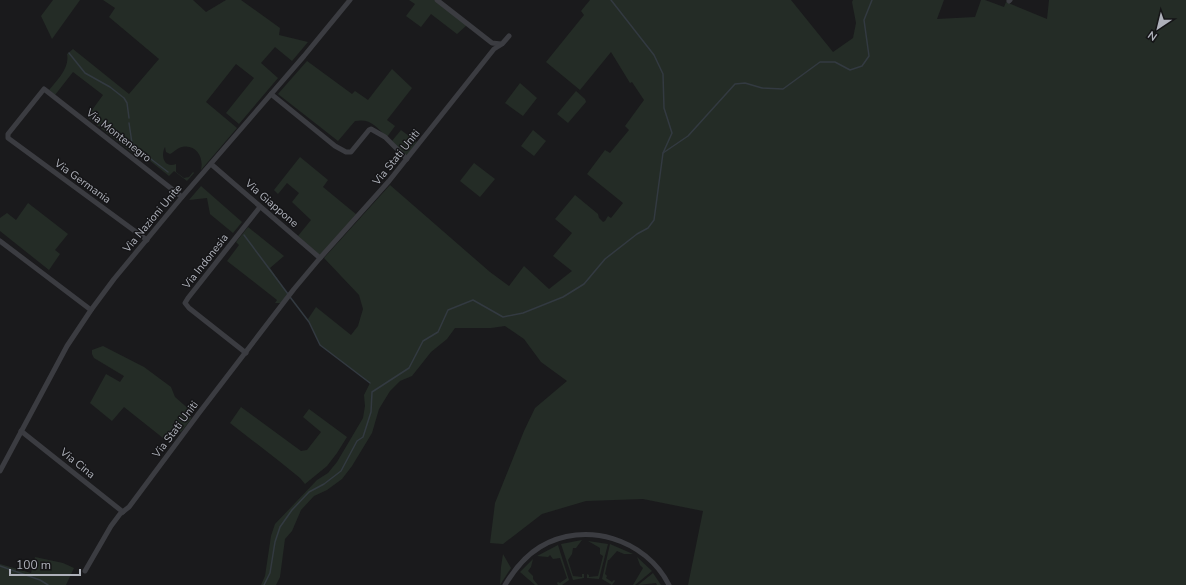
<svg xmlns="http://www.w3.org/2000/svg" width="1186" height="585" viewBox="0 0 1186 585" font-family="'Nunito Sans',sans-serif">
<rect width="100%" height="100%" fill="#1a1a1c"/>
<g fill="#242c26">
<polygon points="53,0 80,0 52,39 41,16"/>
<path d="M103,0H193L206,12L226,0H241L280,28L279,35L308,42L292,61L275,47L261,63L278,78L239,124L226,113L254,78L236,64L206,102L237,128L201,170C204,157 196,144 182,147C177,148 174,152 170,154L166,152L165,147L164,149C161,158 165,168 176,164V172L184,178L189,177L193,172L194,173L187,181L174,171L169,176L139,152L136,156L87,117L103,95L73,72L55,95L49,90C57,80 70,68 67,54L73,49L129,94L159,59L109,17L115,8Z"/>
<polygon points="409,0 434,0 467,25 457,34 431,14 421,27 406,16 415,4"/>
<polygon points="590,0 791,0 833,52 853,38 856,23 852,2 853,0 944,0 937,19 975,17 981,0 985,0 1004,7 1006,2 1047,19 1049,0 1186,0 1186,585 688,585 703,511 643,499 586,501 542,514 503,544 490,543 495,503 524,431 535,408 567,381 541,362 524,339 505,326 491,328 455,328 447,339 431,352 412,376 400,381 390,391 379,409 372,433 352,466 342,479 327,490 314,496 301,510 292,531 285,539 280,577 276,585 261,585 265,576 271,536 275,524 317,480 328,473 337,462 363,418 365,406 364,395 370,383 320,345 308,319 316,307 351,335 358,326 363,309 359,295 324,258 390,185 490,272 509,286 524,266 549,289 572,271 553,256 572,233 555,219 575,195 598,214 599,218 603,222 605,221 608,216 611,218 623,203 587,174 605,150 610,153 629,130 625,126 644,100 632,82 630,83 611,52 580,90 546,62 584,15 581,11"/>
<path d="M307,61L352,94L355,91L368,100L392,69L412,88L387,120L395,126L387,137C376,127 371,118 355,121L338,141L278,94Z"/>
<polygon points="520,83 537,98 523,116 505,103"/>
<polygon points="576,91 585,99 586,102 568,123 557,114"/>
<polygon points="401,130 417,142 407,156 392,141"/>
<polygon points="533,130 546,141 534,156 521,146"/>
<polygon points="300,157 328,180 323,187 357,215 321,256 298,236 311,220 292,202 299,193 287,183 278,194 274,190"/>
<polygon points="474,163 495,179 480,197 460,181"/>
<polygon points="201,186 242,222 233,233 210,214 207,198 189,200"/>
<polygon points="28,203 68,234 55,250 60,254 49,270 0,231 0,218 7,213 16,220"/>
<polygon points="248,227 284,256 270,268 288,294 281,303 275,303 277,300 227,261 239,245 236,242"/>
<polygon points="103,346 144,367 171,387 175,397 192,412 191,419 181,432 177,430 168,442 124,407 112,421 90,403 106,374 120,382 124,376 94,358 92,354 92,350"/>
<polygon points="241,407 301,451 307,450 321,432 303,417 309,409 347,437 337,453 327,466 305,484 300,478 279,461 230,423"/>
<polygon points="582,540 576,548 573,548 572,554 568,560 573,576 582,577 582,574 584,574 584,578 573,580 561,544"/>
<polygon points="588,541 608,544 599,579 587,578 587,574 589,575 589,577 598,576 603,556 600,554 600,548"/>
<polygon points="610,544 633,554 624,554 617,551 609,560 608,560 605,574 607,576 606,578 612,582 614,580 615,581 612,585 602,579"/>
<polygon points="558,545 569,580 562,585 558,585 557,583 558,582 560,583 567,578 560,558 553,559 550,555 548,557 537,556"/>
<polygon points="503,554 511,568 500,585 501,567"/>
<polygon points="35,557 63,563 74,568 66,585 0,585 0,564 31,573"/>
<polygon points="637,557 652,571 635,585 633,585 643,568 640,565"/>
<polygon points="533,559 531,567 528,571 533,576 533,579 538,585 535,585 520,572"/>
<polygon points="653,573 661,585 657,585 656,583 638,585"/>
</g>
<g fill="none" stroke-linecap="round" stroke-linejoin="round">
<g stroke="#333a41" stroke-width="1.5">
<polyline points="69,53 85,73 110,87 124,98 127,103 129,118"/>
<polyline points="129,123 132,143 140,150"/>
<polyline points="143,153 168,172"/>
<polyline points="663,153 688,136 735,84 745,83 762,88 783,89 820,62 835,62 850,70 862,66 869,56 864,20 872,0"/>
<polyline points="244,235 288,294"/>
<polyline points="290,297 309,322 320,345 370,383"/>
<polyline points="0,566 40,580 48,585"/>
<polyline points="264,585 270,573 275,542 280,527 292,510 309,492 324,484 341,471 357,441 363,437 371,412 372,392 409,368 423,341 438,332 448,310 473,300 503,317 523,313 563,297 584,284 605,259 637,234 648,228 654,220 663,153 672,133 664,108 663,74 654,55 611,0"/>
</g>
<g stroke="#3b3c41" stroke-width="5">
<polyline points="437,0 492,43 501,44"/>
<polyline points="1009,1 1010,0"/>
<polyline points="271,94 335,146 346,152 351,152 369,130 371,129 385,137 407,159"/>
<polyline points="211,164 320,258"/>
<polyline points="147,240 8,138 8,134 44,89 182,197"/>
<polyline points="0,241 91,310"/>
<polyline points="246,353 189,308 185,303 188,298 260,207"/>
<polyline points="21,431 123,512"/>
<polyline points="0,471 67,346 91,310 114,279 182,197 304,56 350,0"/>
<polyline points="85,571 111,526 120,514 129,507 199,413 294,289 320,258 389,181 494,49 502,44 509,36"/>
<path d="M505,585C514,570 525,556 540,547C585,520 646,539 669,585"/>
</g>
</g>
<g text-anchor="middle" stroke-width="3" stroke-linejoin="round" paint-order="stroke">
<g font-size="11" fill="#aeb1ba" stroke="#151517">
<text transform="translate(119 135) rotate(38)" y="4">Via Montenegro</text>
<text transform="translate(396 157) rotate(-51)" y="4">Via Stati Uniti</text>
<text transform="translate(83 181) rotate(36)" y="4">Via Germania</text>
<text transform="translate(272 203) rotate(41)" y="4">Via Giappone</text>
<text transform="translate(152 218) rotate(-50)" y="4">Via Nazioni Unite</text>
<text transform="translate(205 261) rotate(-52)" y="4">Via Indonesia</text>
<text transform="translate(175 429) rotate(-53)" y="4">Via Stati Uniti</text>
<text transform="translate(78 463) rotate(39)" y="4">Via Cina</text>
</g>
</g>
<g transform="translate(1158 28) rotate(215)" stroke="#151517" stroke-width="3" paint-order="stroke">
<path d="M0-3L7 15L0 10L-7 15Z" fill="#aeb1ba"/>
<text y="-6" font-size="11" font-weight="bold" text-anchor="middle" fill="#aeb1ba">N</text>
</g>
<path d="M10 569v6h70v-6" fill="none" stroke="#aeb1ba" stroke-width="2"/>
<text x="16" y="569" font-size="12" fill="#aeb1ba" stroke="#151517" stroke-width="3" paint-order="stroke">100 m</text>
</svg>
